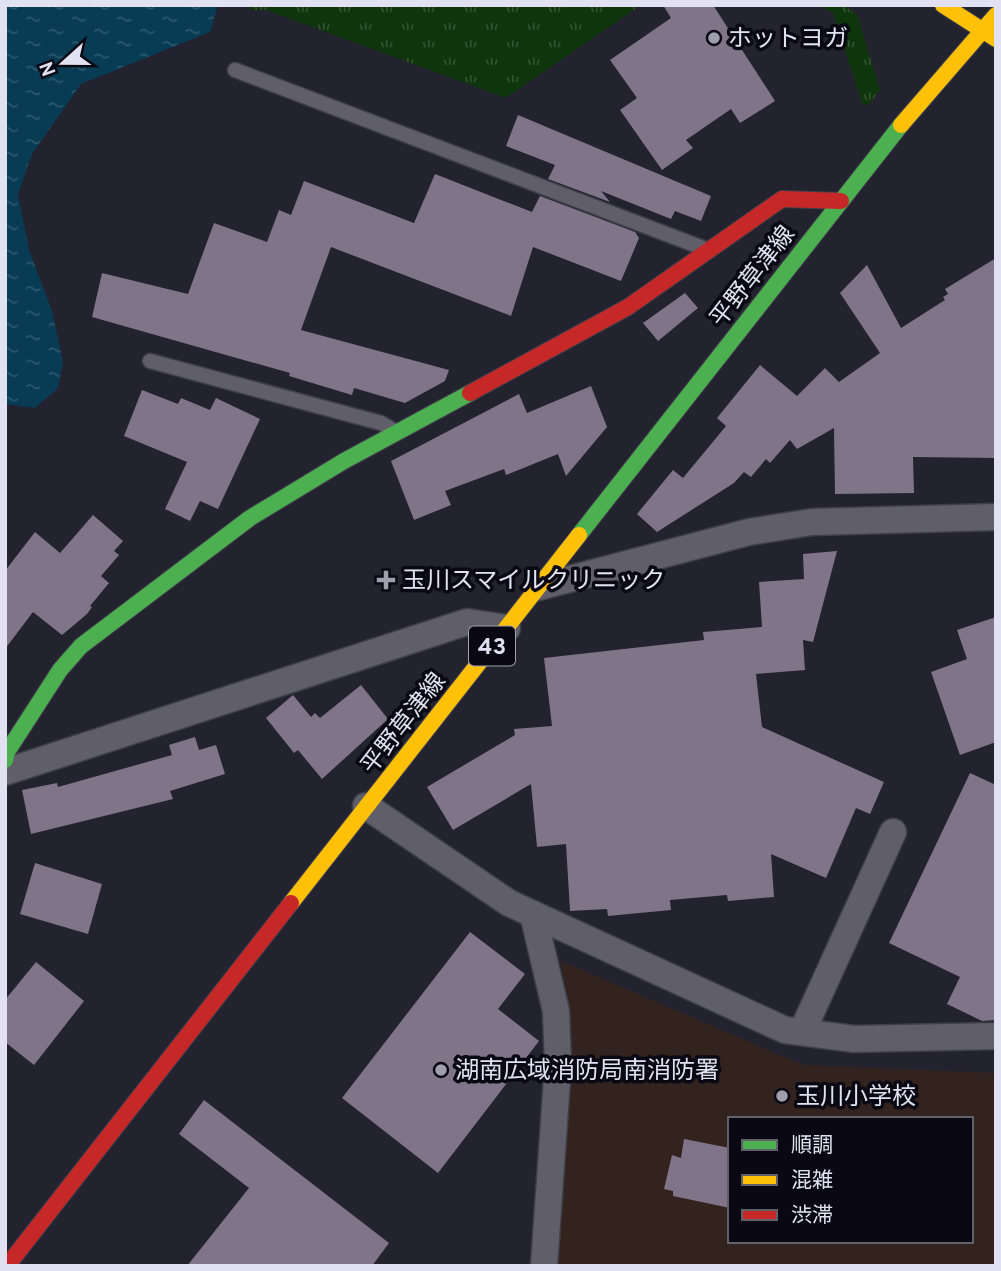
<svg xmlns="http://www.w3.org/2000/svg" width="1001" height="1271" viewBox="0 0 1001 1271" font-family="Overpass,'Noto Sans JP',sans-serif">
<defs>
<pattern id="grass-tufts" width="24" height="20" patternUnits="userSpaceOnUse" patternTransform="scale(1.75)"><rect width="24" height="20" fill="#0f350c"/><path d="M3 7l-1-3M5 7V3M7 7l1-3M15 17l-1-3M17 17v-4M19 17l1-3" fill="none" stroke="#325230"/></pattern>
<pattern id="water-ripples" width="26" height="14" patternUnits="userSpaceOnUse" patternTransform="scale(1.75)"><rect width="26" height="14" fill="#083c55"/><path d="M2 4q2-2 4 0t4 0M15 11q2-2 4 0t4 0" fill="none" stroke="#2c586e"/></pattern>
</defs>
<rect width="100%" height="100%" fill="#23222f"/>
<path fill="#33231f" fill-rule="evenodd" d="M561,961L803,1065L996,1073V1266H554L571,1047ZM730,1119H971V1241H730Z"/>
<g fill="url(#grass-tufts)">
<polygon points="249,5 641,5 506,98 266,10 250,10"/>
<polygon points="817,5 842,5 857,14 880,90 870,103 863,106 833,13"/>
</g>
<polygon fill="url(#water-ripples)" points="5,5 218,5 210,32 81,84 32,154 18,194 29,250 52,311 63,362 58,388 35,408 5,404"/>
<g fill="#807488">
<polygon points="663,5 713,5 775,101 740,123 731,109 686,140 693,148 662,170 620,110 637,98 610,60 671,18"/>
<polygon points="518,115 711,196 701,221 675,211 671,219 601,191 610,202 548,179 555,165 506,146"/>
<polygon points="435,174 532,212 540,196 635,232 639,238 621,281 533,247 511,316 331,247 301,330 449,370 445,381 405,403 354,388 352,395 289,376 290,373 92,317 102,273 188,294 214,223 267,242 279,210 291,215 304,181 414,223"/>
<polygon points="996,258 996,458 913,457 914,493 835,494 834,428 797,449 790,440 770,463 766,459 751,477 744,472 734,483 657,532 637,514 673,470 683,478 726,426 717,418 760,365 797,396 825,368 839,382 880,353 840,293 867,265 901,328 945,300 943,297 948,294 945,289"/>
<polygon points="685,293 698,308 658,341 643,323"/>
<polygon points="591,386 607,427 566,476 558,454 506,475 504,469 445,491 451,505 414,520 391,461 519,394 527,413"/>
<polygon points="142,390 178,404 181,398 210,410 216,398 260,419 218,509 200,501 190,521 165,509 187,462 124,436"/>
<polygon points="93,515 123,541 114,551 119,555 101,576 109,583 90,606 92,607 87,614 62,635 33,612 5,649 5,571 35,532 60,553"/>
<polygon points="837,551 813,642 803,640 805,670 756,674 762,727 884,782 870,814 856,808 826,878 771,854 774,897 728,901 727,895 670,900 671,910 608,916 607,909 570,911 566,844 537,847 531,784 453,830 427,787 515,735 514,729 552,726 544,658 704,640 703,632 762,627 759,582 804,579 803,554"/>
<polygon points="996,617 996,742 960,755 931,672 967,659 957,630"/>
<polygon points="361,685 388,719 322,779 298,750 294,753 266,718 293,695 311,717 315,713 320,718"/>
<polygon points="195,737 199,750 216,745 225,774 170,791 173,799 31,834 22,790 57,783 58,787 172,755 169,745"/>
<polygon points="970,773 996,785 996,1020 982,1021 947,1004 960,977 889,943"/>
<polygon points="35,863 102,884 88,934 20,914"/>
<polygon points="470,932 525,974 498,1009 539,1041 438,1173 342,1098"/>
<polygon points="36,962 84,1001 34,1065 5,1042 5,1000"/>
<polygon points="204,1100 389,1243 372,1266 187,1266 249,1188 179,1134"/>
<polygon points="684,1139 730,1148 730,1208 673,1196 673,1191 664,1189 672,1155 681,1158"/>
</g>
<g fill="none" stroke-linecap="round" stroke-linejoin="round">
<g stroke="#3f3f4a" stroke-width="17">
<g id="lane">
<polyline points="235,70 703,248"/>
<polyline points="150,361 381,423 393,430"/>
</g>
</g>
<g stroke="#3f3f4a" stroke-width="29">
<g id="street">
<polyline points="539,587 749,532 812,522 996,517"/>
<polyline points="5,772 467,622 507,628"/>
<polyline points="366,806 509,903 785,1030 854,1039 996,1036"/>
<polyline points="533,914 556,1011 558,1065 544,1266"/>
<polyline points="802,1032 893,832"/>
</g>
</g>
<g stroke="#3f3f4a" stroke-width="18">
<g id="fast">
<polyline points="579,535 901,125"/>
<polyline points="5,760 7,752 60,670 81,646 250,518 344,461 470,393"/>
</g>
</g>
<g stroke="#3f3f4a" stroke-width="18">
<g id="slow">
<polyline points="943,5 996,39"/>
<polyline points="901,125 996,15"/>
<polyline points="291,903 579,535"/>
</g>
</g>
<g stroke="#3f3f4a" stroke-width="18">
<g id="jam">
<polyline points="470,393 628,307 782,199 841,201"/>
<polyline points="7,1266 291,903"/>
</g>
</g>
<use href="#lane" stroke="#5f5e69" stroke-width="14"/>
<use href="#street" stroke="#5f5e69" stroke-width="26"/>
<use href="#fast" stroke="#4caf50" stroke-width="16"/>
<use href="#slow" stroke="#ffc107" stroke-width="16"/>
<use href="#jam" stroke="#c62828" stroke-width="16"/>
</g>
<g fill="#9e9ead" stroke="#0a0913" stroke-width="2.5">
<circle cx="714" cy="38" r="7"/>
<path d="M382.5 569.5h7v7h7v7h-7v7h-7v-7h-7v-7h7z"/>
<circle cx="441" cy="1070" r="7"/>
<circle cx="782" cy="1096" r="7"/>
</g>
<g text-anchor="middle" stroke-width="7" stroke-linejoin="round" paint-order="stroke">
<rect fill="#0a0913" stroke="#a0a0ae" stroke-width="2" x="469" y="626.5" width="46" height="39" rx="5"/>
<g font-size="23" font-weight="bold" fill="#e1e1f1">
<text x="492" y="654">43</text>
</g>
<g font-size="24" fill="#e1e1f1" stroke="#0a0913" text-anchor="start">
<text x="728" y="46">ホットヨガ</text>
<text x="402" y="588">玉川スマイルクリニック</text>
<text x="455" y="1078">湖南広域消防局南消防署</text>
<text x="796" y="1104">玉川小学校</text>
</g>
<g font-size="24" fill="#e1e1f1" stroke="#0a0913">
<text transform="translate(752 276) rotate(-52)" y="8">平野草津線</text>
<text transform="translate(403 723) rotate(-52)" y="8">平野草津線</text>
</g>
</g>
<rect width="1001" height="1271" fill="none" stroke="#e1e1f1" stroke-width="14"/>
<rect x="728" y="1117" width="245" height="126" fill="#0a0913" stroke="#605f6c" stroke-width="2"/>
<rect x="742" y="1140" width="35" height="10" fill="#4caf50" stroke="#605f6c" stroke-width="2"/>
<text x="791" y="1152" font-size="21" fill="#e1e1f1">順調</text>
<rect x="742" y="1175" width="35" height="10" fill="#ffc107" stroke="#605f6c" stroke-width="2"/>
<text x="791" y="1187" font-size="21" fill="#e1e1f1">混雑</text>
<rect x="742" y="1210" width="35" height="10" fill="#c62828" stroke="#605f6c" stroke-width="2"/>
<text x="791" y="1222" font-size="21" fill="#e1e1f1">渋滞</text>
<g transform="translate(63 63) rotate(249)" stroke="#0a0913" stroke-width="5" paint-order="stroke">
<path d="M0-5L12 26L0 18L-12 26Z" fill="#e1e1f1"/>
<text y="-10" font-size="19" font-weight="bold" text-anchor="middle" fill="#e1e1f1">N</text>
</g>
</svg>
